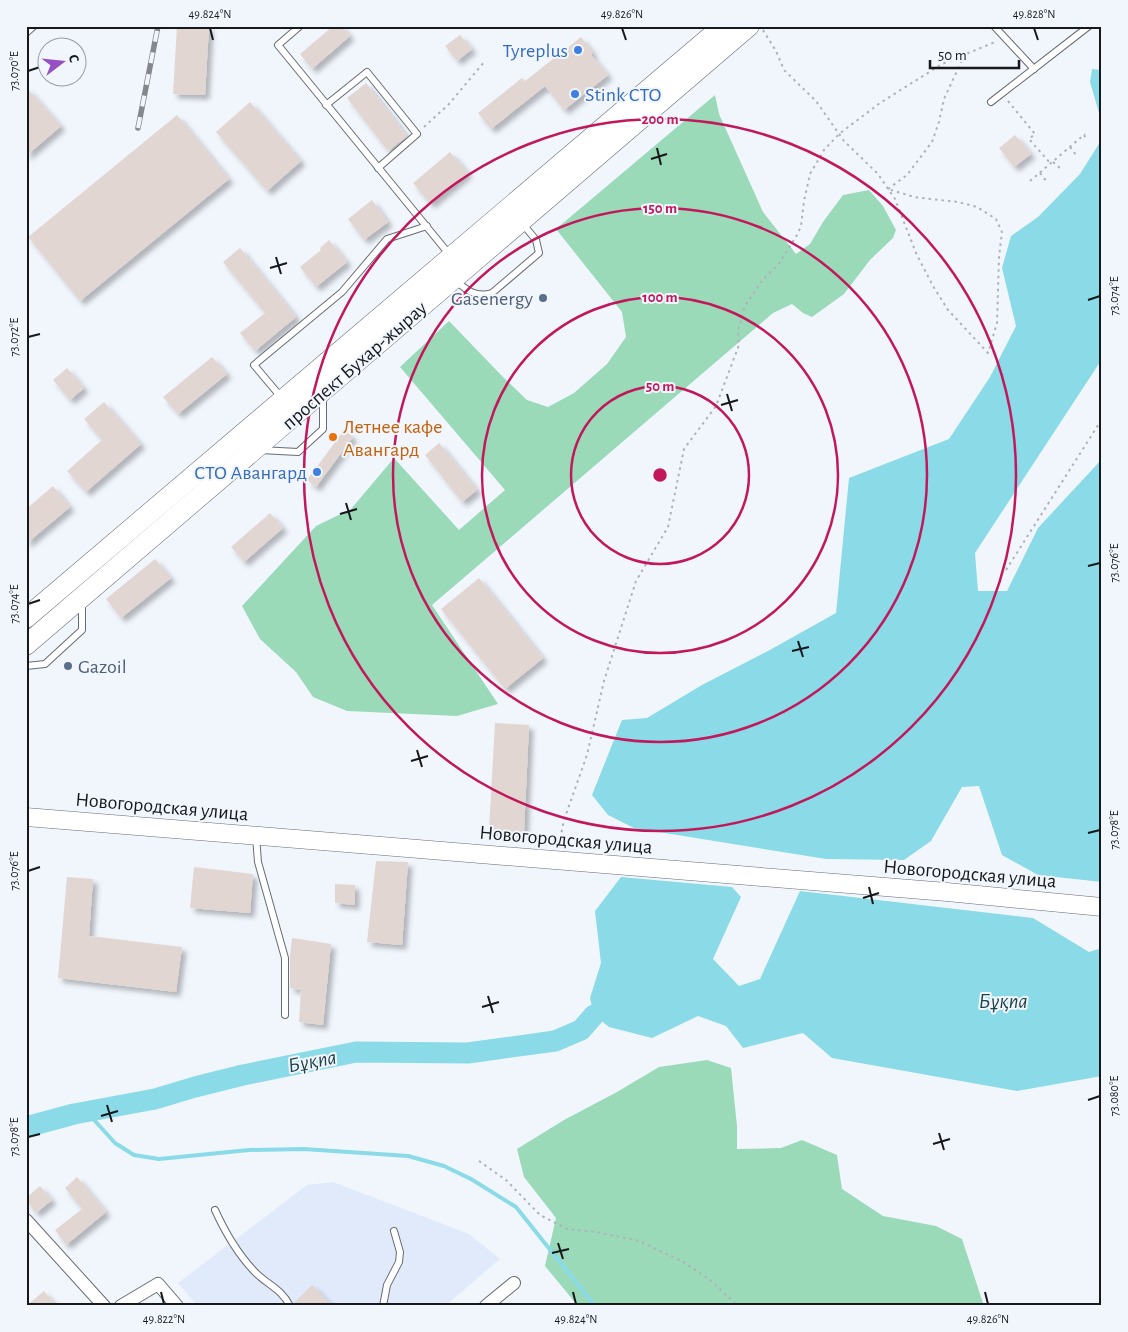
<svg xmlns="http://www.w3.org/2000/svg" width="1128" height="1332" viewBox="0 0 1128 1332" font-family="'Alegreya Sans',sans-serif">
<defs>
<filter id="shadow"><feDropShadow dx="4.5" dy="4.5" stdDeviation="2.5" flood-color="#0004"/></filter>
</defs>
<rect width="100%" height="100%" fill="#f1f6fd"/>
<polygon fill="#e0eafa" points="333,1182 469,1234 500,1259 445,1306 198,1306 178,1283 307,1185"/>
<g fill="#9bdab8">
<polygon points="715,95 719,114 763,212 796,254 810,244 823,222 843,195 869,190 883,206 896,230 893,238 870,260 844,294 812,317 803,313 792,304 773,313 432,605 498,704 457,716 347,711 313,697 296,672 260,639 242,606 316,526 351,509 394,458 459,530 505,490 400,367 449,321 503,377 527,400 548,407 574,393 607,364 626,337 622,312 556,229"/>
<polygon points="707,1060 731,1068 737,1126 737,1149 781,1148 802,1140 837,1155 842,1189 883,1216 936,1226 962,1239 984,1306 578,1306 545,1266 556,1218 524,1177 517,1149 564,1120 617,1092 659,1067"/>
</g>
<g fill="#8adae8">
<polygon points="1092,69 1102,70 1102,123 1090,82"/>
<polygon points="1102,139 1102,359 975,553 978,591 1007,591 1038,528 1102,459 1102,882 1038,875 1002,855 979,786 962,787 931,841 904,860 826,859 634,828 608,815 592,795 622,720 647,718 702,685 768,651 836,613 849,478 949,439 990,377 1016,326 1002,268 1011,236 1038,217 1080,174"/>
<polygon points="621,877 732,887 741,897 713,959 739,986 760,979 800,891 1033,918 1089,952 1102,948 1102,1076 1017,1091 832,1058 803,1033 743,1048 726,1026 698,1016 652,1038 609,1027 594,1015 590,998 601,963 595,911"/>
</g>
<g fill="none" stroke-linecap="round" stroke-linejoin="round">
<polyline stroke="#8adae8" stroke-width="4" points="86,1111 115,1143 134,1155 159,1159 249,1150 304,1149 408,1156 444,1166 471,1179 516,1207 595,1306"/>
<polyline stroke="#8adae8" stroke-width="21" points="26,1127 74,1114 155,1099 195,1087 243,1075 356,1052 468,1053 555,1041 581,1030 594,1015"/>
</g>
<g fill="#e2d6d2" filter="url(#shadow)">
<polygon points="177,26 209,26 205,95 173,94"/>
<polygon points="333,26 342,26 350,36 312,69 300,54"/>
<polygon points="460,35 472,49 457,61 445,46"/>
<polygon points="581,37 593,53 591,55 608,75 564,110 545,86 491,129 478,113 522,78 525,81"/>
<polygon points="366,83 407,136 388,151 347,98"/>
<polygon points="26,87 61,126 26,156"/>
<polygon points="250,102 301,161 267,191 216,132"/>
<polygon points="177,115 229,179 80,301 28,237"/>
<polygon points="1015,135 1031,154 1014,167 999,148"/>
<polygon points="450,152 468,173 430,204 413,183"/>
<polygon points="372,200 388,222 364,240 348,219"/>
<polygon points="329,240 347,262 316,287 300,267 321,250 320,248"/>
<polygon points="240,248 296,317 255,351 240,333 265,313 223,262"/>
<polygon points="212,357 227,374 178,414 163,397"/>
<polygon points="67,368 84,388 70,400 53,380"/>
<polygon points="104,402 141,444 86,492 67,471 102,440 84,419"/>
<polygon points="344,430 353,437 316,487 307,480"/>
<polygon points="439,443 477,490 462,502 425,455"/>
<polygon points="53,486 70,507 26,544 26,509"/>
<polygon points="270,513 283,528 244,562 231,547"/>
<polygon points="155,559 171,578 121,618 106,599"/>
<polygon points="479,578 543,658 505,689 441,609"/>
<polygon points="495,723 529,725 524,832 489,830"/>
<polygon points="376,861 408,862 402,945 367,942"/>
<polygon points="194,867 253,874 250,913 190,908"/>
<polygon points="67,877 93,879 89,936 182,947 176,992 58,978"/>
<polygon points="335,884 355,885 355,905 335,903"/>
<polygon points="292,938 331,944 323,1025 299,1022 301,990 290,988 290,956"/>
<polygon points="77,1177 106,1212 66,1245 55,1230 82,1209 65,1188"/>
<polygon points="40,1186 52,1200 36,1213 26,1200 26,1198"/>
<polygon points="312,1285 332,1306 295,1306 294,1303"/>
<polygon points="44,1291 56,1306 26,1306"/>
</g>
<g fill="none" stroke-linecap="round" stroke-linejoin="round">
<g stroke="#676c74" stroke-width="8">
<g id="lane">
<polyline points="300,26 278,45 449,254"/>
<polyline points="994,26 1034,69"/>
<polyline points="26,33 34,26"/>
<polyline points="991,102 1089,26"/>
<polyline points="326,105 367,72 417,134 378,168"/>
<path d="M455,280C466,290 476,298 492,293L539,253L536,240L522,223"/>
<polyline points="281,397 254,365 342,292 387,239 427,226"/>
<polyline points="260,450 298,452 323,429 323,396"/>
<polyline points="26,666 45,664 82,630 82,603"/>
<polyline points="256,837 258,862 285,958 285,1015"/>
<path d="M215,1210C225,1232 238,1254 254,1271C267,1285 281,1288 290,1306"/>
<polyline points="383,1306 387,1285 399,1262 400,1252 394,1231"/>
</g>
</g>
<g stroke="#676c74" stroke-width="14">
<g id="street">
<polyline points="26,1220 104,1306"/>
<polyline points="121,1306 158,1284 177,1306"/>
<polyline points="486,1306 514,1283"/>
</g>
</g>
<g stroke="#676c74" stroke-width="19">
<polyline id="secondary" points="26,817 947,892 1102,907"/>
</g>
<g stroke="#676c74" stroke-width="21">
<g id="primary">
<polyline points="26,618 723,26"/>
<polyline points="26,645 749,26"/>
</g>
</g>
<g stroke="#aeb2b8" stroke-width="2" stroke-dasharray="2.5 4" stroke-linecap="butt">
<polyline points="763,30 776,51 784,70 816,101 844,141 878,174 895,199 916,253 933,286 948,310 988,353 997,323 999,257 1002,232 996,219 977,207 958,202 914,197 888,189"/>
<polyline points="1008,101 1035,134 1029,139 1051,164"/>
<polyline points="424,127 449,104 485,61"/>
<polyline points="1084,135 1087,140"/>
<polyline points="1070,147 1076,155"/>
<polyline points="1053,162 1061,169"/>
<polyline points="1040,173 1047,182"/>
<polyline points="1030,181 1085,134"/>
<polyline points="888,189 907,175 932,142 939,122 944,99 964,56"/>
<polyline points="1006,570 1102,419"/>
<polyline points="559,845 564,820 587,755 604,681 636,581 668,527 684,449 716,406 739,345 738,330 745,306 763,279 778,265 797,235 801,226 804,201 810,174 824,150 839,134 880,103 942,64 995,42"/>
<polyline points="479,1161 506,1180 540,1215 567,1229 596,1232 639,1241 682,1261 709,1279 738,1306"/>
</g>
<use href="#lane" stroke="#fff" stroke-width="6"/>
<use href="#street" stroke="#fff" stroke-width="12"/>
<use href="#secondary" stroke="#fff" stroke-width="18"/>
<use href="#primary" stroke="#fff" stroke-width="20"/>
<g stroke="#84888d" stroke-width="5.5">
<polyline id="rail" points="138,128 158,26"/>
</g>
<use href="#rail" stroke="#f1f6fd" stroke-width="4" stroke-dasharray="11" stroke-linecap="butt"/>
</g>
<path fill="none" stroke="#16181c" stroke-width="2" d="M210,28L213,40M622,28L626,40M1034,28L1038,40M28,71L40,67M657,148L661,165M651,159L667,154M276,257L281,274M270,268L287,263M1088,300L1100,296M28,337L40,334M727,394L732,411M721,405L738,400M346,503L351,520M340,514L357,509M1088,566L1100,563M28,604L40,600M798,641L803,657M792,651L809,647M417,750L422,767M411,761L428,756M1088,833L1100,830M28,871L40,867M869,887L873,904M863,898L879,893M488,996L493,1013M482,1007L499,1002M1088,1100L1100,1096M107,1105L112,1122M101,1116L118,1111M939,1133L944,1150M28,1137L40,1134M933,1144L950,1139M558,1243L563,1259M552,1253L569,1249M161,1292L164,1304M573,1292L576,1304M985,1292L988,1304"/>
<g fill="none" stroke="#c2185b" stroke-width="2.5">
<circle cx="660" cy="475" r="89"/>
<circle cx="660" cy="475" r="178"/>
<circle cx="660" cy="475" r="267"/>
<circle cx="660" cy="475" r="356"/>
</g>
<g fill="#3f7fe0" stroke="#f1f6fd" stroke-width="2">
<circle cx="578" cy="50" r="5"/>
<circle cx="575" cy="94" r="5"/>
<circle cx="317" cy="472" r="5"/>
</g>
<g fill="#5c6f8a" stroke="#f1f6fd" stroke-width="2">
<circle cx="543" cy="298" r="5"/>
<circle cx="68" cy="666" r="5"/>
</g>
<circle fill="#e8710a" stroke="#f1f6fd" stroke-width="2" cx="333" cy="437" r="5"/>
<g text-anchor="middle" stroke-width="4" stroke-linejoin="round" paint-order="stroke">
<g font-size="20" fill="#366cbe" stroke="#f1f6fd" text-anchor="end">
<text x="568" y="57">Tyreplus</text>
<text x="585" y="101" text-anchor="start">Stink СТО</text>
<text x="307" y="479">СТО Авангард</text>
</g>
<g font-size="20" fill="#4e5e75" stroke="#f1f6fd" text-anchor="end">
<text x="533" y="305">Gasenergy</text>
<text x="78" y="673" text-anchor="start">Gazoil</text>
</g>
<g font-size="20" fill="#16181c" stroke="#f1f6fd">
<text transform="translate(354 365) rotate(-41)" y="7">проспект Бухар-жырау</text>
<text transform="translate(162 806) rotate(5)" y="7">Новогородская улица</text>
<text transform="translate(566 839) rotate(5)" y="7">Новогородская улица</text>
<text transform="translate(970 873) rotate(5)" y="7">Новогородская улица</text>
</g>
<g font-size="20" fill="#c56008" stroke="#f1f6fd" text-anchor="start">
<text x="343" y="433">Летнее кафе<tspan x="343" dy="23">Авангард</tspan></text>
</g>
<g font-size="21" font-style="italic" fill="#1d4249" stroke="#f1f6fd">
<text x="1003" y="1008">Бұқпа</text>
<text transform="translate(312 1061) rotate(-11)" y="7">Бұқпа</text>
</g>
</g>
<circle cx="660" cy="475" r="8" fill="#c2185b" stroke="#f1f6fd" stroke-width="2.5"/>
<g font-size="15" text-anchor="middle" font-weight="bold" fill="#c2185b" stroke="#f1f6fd" stroke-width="4" stroke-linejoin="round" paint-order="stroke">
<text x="660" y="124">200 m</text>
<text x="660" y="213">150 m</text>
<text x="660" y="302">100 m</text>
<text x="660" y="391">50 m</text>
</g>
<rect width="1128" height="1332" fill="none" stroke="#f1f6fd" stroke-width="55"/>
<g transform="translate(62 62) rotate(74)"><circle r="24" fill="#f1f6fd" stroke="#999da3"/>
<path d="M0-4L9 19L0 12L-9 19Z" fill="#9750c3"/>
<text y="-8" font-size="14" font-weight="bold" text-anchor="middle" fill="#16181c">С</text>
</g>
<path d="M930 60v8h89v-8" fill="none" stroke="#16181c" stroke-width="2.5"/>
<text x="938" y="60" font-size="15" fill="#16181c" stroke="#f1f6fd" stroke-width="4" paint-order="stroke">50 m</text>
<rect x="28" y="28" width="1072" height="1276" fill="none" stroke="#16181c" stroke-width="2"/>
<g font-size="12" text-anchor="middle" fill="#16181c">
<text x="210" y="18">49.824°N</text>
<text x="622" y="18">49.826°N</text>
<text x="1034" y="18">49.828°N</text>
<text transform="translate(14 71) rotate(-90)" y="4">73.070°E</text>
<text transform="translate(1114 296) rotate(-90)" y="4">73.074°E</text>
<text transform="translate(14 337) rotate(-90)" y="4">73.072°E</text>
<text transform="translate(1114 563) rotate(-90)" y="4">73.076°E</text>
<text transform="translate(14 604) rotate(-90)" y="4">73.074°E</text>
<text transform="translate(1114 830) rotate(-90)" y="4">73.078°E</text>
<text transform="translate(14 871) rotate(-90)" y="4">73.076°E</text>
<text transform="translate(1114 1096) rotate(-90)" y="4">73.080°E</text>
<text transform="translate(14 1137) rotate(-90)" y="4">73.078°E</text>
<text x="164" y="1323">49.822°N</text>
<text x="576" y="1323">49.824°N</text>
<text x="988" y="1323">49.826°N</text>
</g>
</svg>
